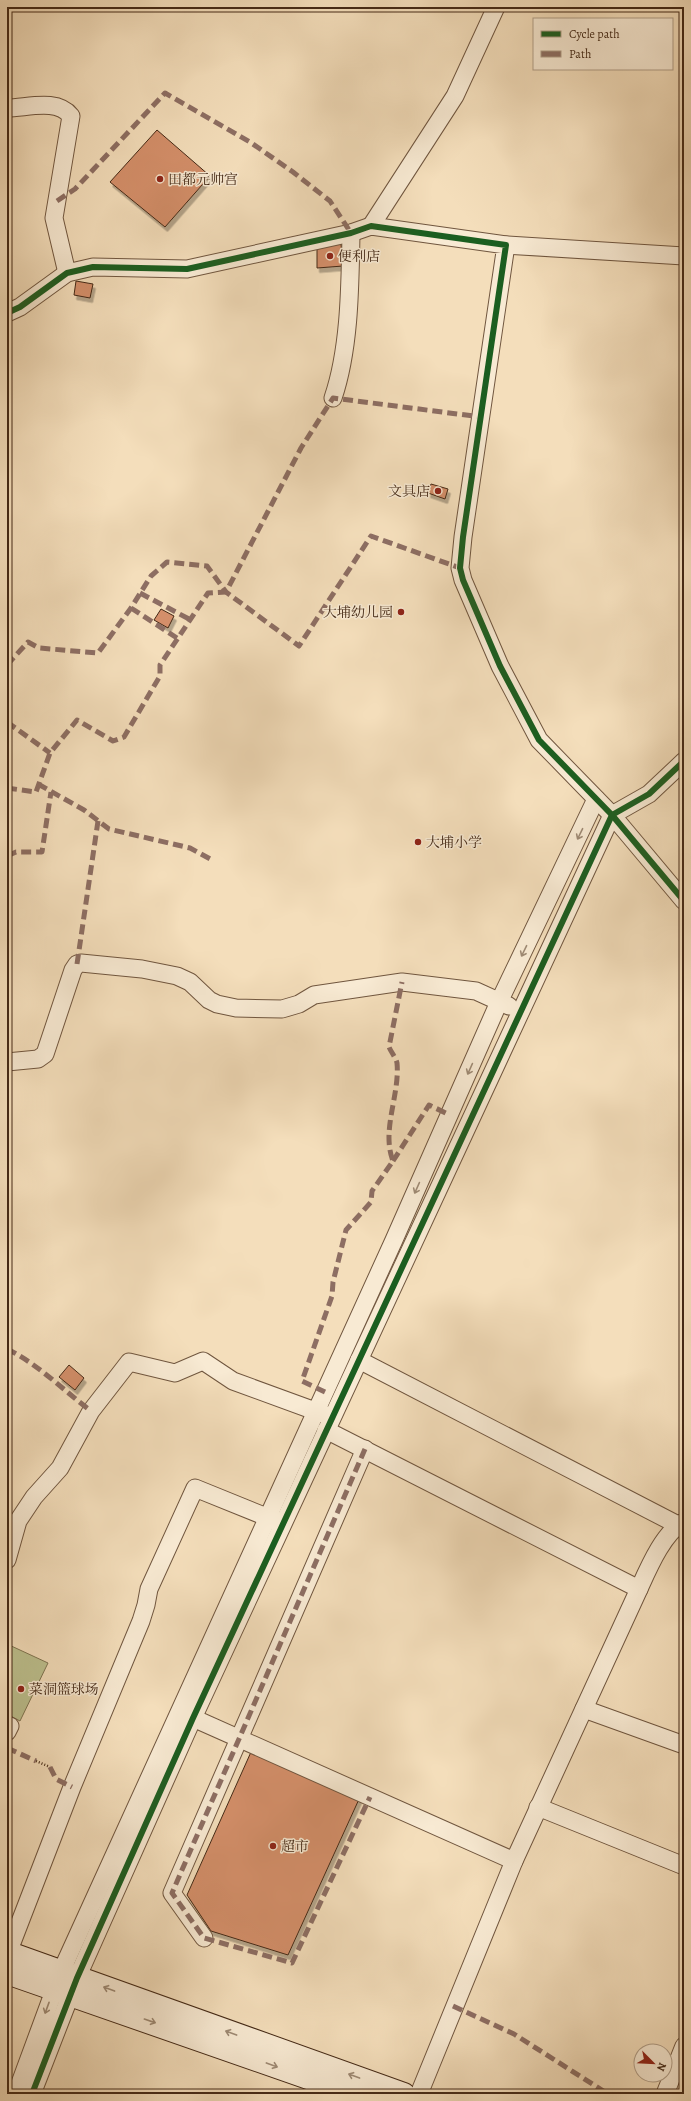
<svg xmlns="http://www.w3.org/2000/svg" width="691" height="2101" viewBox="0 0 691 2101" font-family="Alegreya,'Noto Serif SC',serif">
<defs>
<filter id="shadow"><feDropShadow dx="2.5" dy="4.5" stdDeviation="0" flood-color="#0004"/></filter>
</defs>
<rect width="100%" height="100%" fill="#f4debb"/>
<filter id="stains"><feTurbulence type="fractalNoise" baseFrequency=".005" numOctaves="4"/><feColorMatrix values="0 0 0 0 .2 0 0 0 0 .09 0 0 0 0 .02 0 0 0 .5 -.17"/></filter>
<radialGradient id="worn" r=".72"><stop offset=".6" stop-color="#630" stop-opacity="0"/><stop offset="1" stop-color="#630" stop-opacity=".3"/></radialGradient>
<polygon fill="#bdc18f" stroke="#807552" points="7,1644 48,1663 20,1721 7,1714"/>
<g fill="#d48f6b" stroke="#442916" filter="url(#shadow)">
<polygon points="157,130 210,176 165,227 110,182"/>
<polygon points="341,244 343,266 317,268 317,247"/>
<polygon points="76,281 93,284 90,298 74,295"/>
<polygon points="431,484 448,489 445,499 428,493"/>
<polygon points="161,609 174,616 168,628 154,620"/>
<polygon points="69,1365 84,1378 75,1390 59,1377"/>
<polygon points="251,1752 360,1797 288,1955 211,1931 187,1895"/>
</g>
<g fill="none" stroke-linecap="round" stroke-linejoin="round">
<g stroke="#70563f" stroke-width="19">
<g id="street">
<path d="M7,108C27,108 57,98 71,116L54,218L67,273"/>
<polyline points="371,226 455,96 496,7"/>
<polyline points="506,245 684,256"/>
<polyline points="7,313 20,307 67,273 93,267 187,269 351,233 371,226 506,245 463,537 460,568 463,580 500,666 539,740 612,815 684,901"/>
<path d="M333,398C350,348 350,285 351,233"/>
<polyline points="7,1062 38,1059 45,1054 73,970 77,964 81,963 142,969 177,976 190,982 209,1000 217,1004 236,1008 282,1009 299,1004 314,995 402,982 476,991 509,1006"/>
<polyline points="359,1360 678,1525"/>
<polyline points="326,1430 639,1589"/>
<polyline points="7,1560 18,1521 34,1497 60,1468 91,1411 129,1362 175,1373 203,1361 233,1381 326,1415"/>
<polyline points="584,1709 684,1745"/>
<polyline points="193,1718 514,1861"/>
<polyline points="7,1725 10,1726 7,1732"/>
<polyline points="538,1807 684,1866"/>
<polyline points="204,1938 172,1893 365,1449"/>
<polyline points="8,1953 72,1787 141,1621 146,1605 149,1589 195,1488 279,1522"/>
<polyline points="16,2094 61,1972 394,1240 499,1002 596,799"/>
<polyline points="32,2094 77,1978 193,1718 612,815 649,794 684,761"/>
<path d="M419,2094L514,1861L639,1589C648,1569 664,1531 684,1522"/>
<polyline points="665,2094 684,2046"/>
</g>
</g>
<g stroke="#442916" stroke-width="24">
<g id="secondary">
<polyline points="7,1952 404,2094"/>
<polyline points="7,1973 354,2094"/>
</g>
</g>
<polyline stroke="#442916" stroke-width="2.5" stroke-dasharray="1 2" stroke-linecap="butt" points="36,1761 50,1767"/>
<use href="#street" stroke="#f8ead3" stroke-width="17"/>
<use href="#secondary" stroke="#f8ead3" stroke-width="22"/>
<g stroke="#8d6e63" stroke-width="5" stroke-dasharray="10 5" stroke-linecap="butt">
<polyline points="57,201 75,189 165,93 250,142 293,172 330,201 351,233"/>
<polyline points="140,593 189,619"/>
<polyline points="131,608 177,638"/>
<polyline points="7,665 28,642 39,648 98,653 131,608 151,576 167,562 207,566 226,592 299,646 371,536 460,568"/>
<polyline points="7,722 50,753"/>
<polyline points="38,784 84,810 109,829 190,848 214,861"/>
<polyline points="7,788 36,792 50,753 77,720 113,741 124,737 160,676 160,665 208,593 226,592 301,448 333,398 481,417"/>
<polyline points="7,856 16,852 42,852 51,792"/>
<polyline points="77,964 98,821"/>
<polyline points="393,1161 429,1105 450,1115"/>
<path d="M7,1349C38,1364 63,1390 91,1411"/>
<path d="M325,1392L302,1381L332,1296L333,1282L346,1230L371,1202L372,1191L393,1161C381,1130 400,1095 397,1063C396,1058 391,1052 389,1047L402,982"/>
<polyline points="365,1449 172,1893 204,1938 292,1963 370,1797"/>
<polyline points="7,1748 36,1761"/>
<polyline points="50,1767 56,1779 72,1787"/>
<polyline points="453,2006 514,2034 608,2094"/>
</g>
<g stroke="#f8ead3" stroke-width="8">
<g id="cycleway">
<polyline points="7,313 20,307 67,273 93,267 187,269 351,233 371,226 506,245 463,537 460,568 463,580 500,666 539,740 612,815 684,901"/>
<polyline points="32,2094 77,1978 193,1718 612,815 649,794 684,761"/>
</g>
</g>
<use href="#cycleway" stroke="#1b5e20" stroke-width="6"/>
</g>
<defs><path id="oneway-shaft" d="M-6 0H5M1.5-3L5.5 0L1.5 3" fill="none" stroke-width="1.6" stroke-linecap="round" stroke-linejoin="round"/></defs>
<g stroke="#9e8a74">
<use href="#oneway-shaft" transform="translate(580 834) rotate(116)"/>
<use href="#oneway-shaft" transform="translate(524 951) rotate(116)"/>
<use href="#oneway-shaft" transform="translate(470 1069) rotate(114)"/>
<use href="#oneway-shaft" transform="translate(417 1188) rotate(114)"/>
<use href="#oneway-shaft" transform="translate(109 1989) rotate(-160)"/>
<use href="#oneway-shaft" transform="translate(47 2008) rotate(110)"/>
<use href="#oneway-shaft" transform="translate(150 2021) rotate(19)"/>
<use href="#oneway-shaft" transform="translate(231 2033) rotate(-160)"/>
<use href="#oneway-shaft" transform="translate(272 2065) rotate(20)"/>
<use href="#oneway-shaft" transform="translate(354 2076) rotate(-160)"/>
</g>
<g fill="#8f2418" stroke="#f8ead3" stroke-width="1.5">
<circle cx="160" cy="179" r="4"/>
<circle cx="330" cy="256" r="4"/>
<circle cx="438" cy="491" r="4"/>
<circle cx="401" cy="612" r="4"/>
<circle cx="418" cy="842" r="4"/>
<circle cx="21" cy="1689" r="4"/>
<circle cx="273" cy="1846" r="4"/>
</g>
<g text-anchor="middle" stroke-width="3" stroke-linejoin="round" paint-order="stroke">
<g font-size="14" fill="#442916" stroke="#f8ead3" text-anchor="start">
<text x="168" y="184">田都元帅宫</text>
<text x="338" y="261">便利店</text>
<text x="430" y="496" text-anchor="end">文具店</text>
<text x="393" y="617" text-anchor="end">大埔幼儿园</text>
<text x="426" y="847">大埔小学</text>
<text x="29" y="1694">菜洞篮球场</text>
<text x="281" y="1851">超市</text>
</g>
</g>
<rect width="691" height="2101" fill="none" stroke="#f4debb" stroke-width="24"/>
<rect x="8" y="8" width="675" height="2085" fill="none" stroke="#442916" stroke-width="2"/>
<rect x="12" y="12" width="667" height="2077" fill="none" stroke="#442916"/>
<rect x="533" y="18" width="140" height="52" fill="#f8ead3" stroke="#b09d87"/>
<rect x="541" y="31" width="20" height="6" fill="#1b5e20" stroke="#b09d87"/>
<text x="569" y="38" font-size="12" fill="#442916">Cycle path</text>
<rect x="541" y="51" width="20" height="6" fill="#8d6e63" stroke="#b09d87"/>
<text x="569" y="58" font-size="12" fill="#442916">Path</text>
<g transform="translate(653 2063) rotate(114)"><circle r="19" fill="#f8ead3" stroke="#b09d87"/>
<path d="M0-3L7 15L0 10L-7 15Z" fill="#8f2418"/>
<text y="-6" font-size="11" font-weight="bold" text-anchor="middle" fill="#442916">N</text>
</g>
<rect width="100%" height="100%" filter="url(#stains)"/>
<rect width="100%" height="100%" fill="url(#worn)"/>
</svg>
